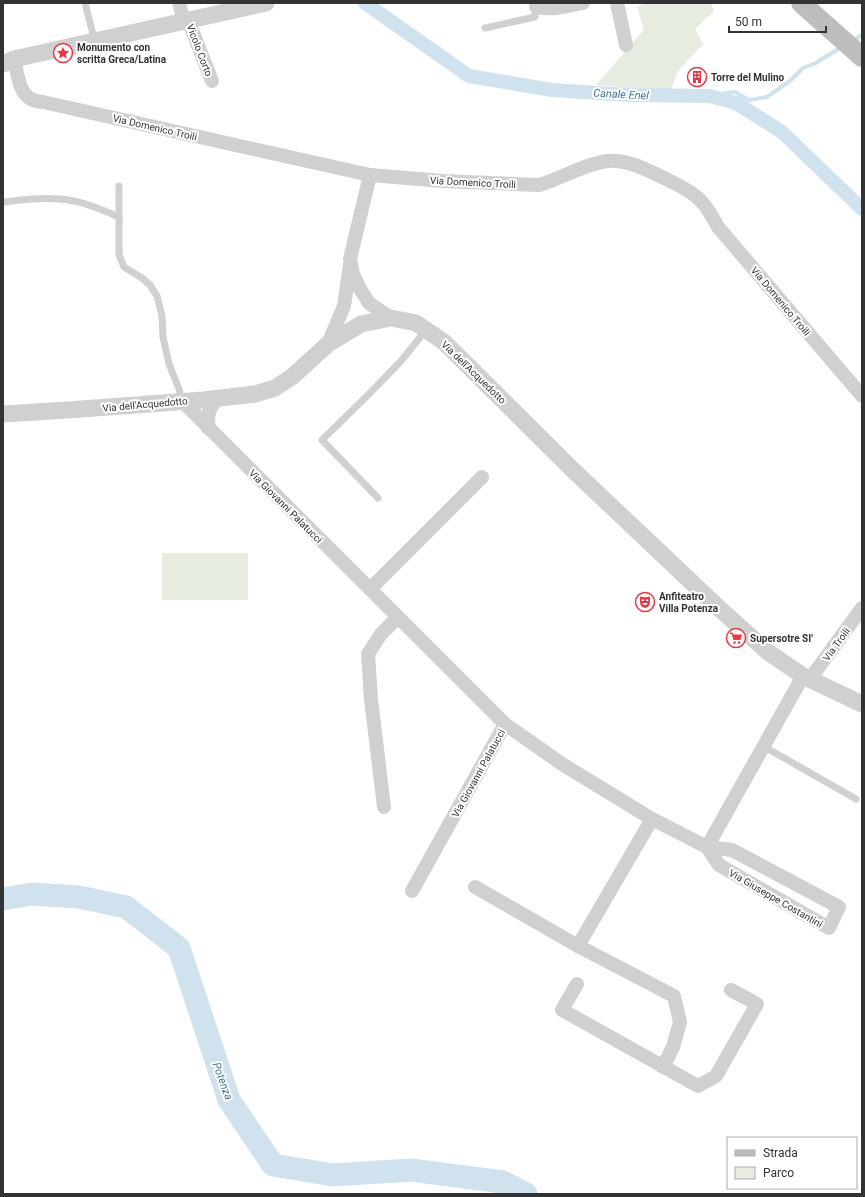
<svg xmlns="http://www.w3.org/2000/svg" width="865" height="1197" viewBox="0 0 865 1197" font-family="Roboto,sans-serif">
<rect width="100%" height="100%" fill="#fff"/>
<g fill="#e6ecdf">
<polygon points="646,3 711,3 714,11 695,29 703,44 679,70 670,91 596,85 644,30 637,7"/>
<rect x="162" y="553" width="86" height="47"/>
</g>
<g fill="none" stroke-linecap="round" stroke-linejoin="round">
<g stroke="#cfe2ee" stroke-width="4">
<polyline points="852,41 862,35"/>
<polyline points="719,99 725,93 735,92 749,100 767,97 790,81 803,68 816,63 841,47"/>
</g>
<polyline stroke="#cfe2ee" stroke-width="14" points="365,3 469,76 552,90 629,95 710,96 736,103 782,132 862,209"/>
<polyline stroke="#cfe2ee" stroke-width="23" points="3,899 32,894 79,897 126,907 179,948 229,1100 273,1165 333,1175 411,1170 503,1182 526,1194"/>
<g stroke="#d0d0d0" stroke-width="7">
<polyline points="85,3 95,42"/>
<polyline points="485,28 535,17 536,6"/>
<path d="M3,202C22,200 40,197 59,199C80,200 100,209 119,217V255L124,267L142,278L150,285L157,296L162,316L163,337L169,364L179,389L182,401"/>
<polyline points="119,217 119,186"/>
<polyline points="378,498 322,440 367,396 401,361 426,330"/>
<polyline points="763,746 856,799"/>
</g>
<g stroke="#d0d0d0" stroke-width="14">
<polyline points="179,3 184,21"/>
<path d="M536,3V6C550,12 568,5 583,3"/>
<polyline points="617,3 626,45"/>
<polyline points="188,20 212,81"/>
<path d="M14,59C19,78 18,101 43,102L370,175L443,181L539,185C561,179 580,166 602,162C625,157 645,169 666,179C678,185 690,190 699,199C707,206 713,218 718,227L862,396"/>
<polyline points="370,175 350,259 353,274 360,289 369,303 391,318"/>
<polyline points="328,344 344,306 350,265"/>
<polyline points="182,401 505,724 562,764 652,819 707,847 803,676"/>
<path d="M208,428C208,413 208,410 218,398"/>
<polyline points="370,589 482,477"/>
<polyline points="810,679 862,608"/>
<polyline points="384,807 371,699 368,654 381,634 398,617"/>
<polygon points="707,847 732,850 839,907 829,928 719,865"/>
<polyline points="475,887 578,946 674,996 680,1022 673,1047 663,1067"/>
<polyline points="412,891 505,724"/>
<polyline points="578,946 652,819"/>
<polyline points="577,984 562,1010 698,1086 716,1076 757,1004 731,990"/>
</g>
<g stroke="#d0d0d0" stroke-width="17">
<polyline points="3,64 14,59 266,3"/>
<polyline points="3,414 68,410 203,400 255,394 275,388 293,376 328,344 361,324 391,318 416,323 444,342 575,472 721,610 768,652 803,676 862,704"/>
</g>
<polyline stroke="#bdbdbd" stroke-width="20" points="801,3 862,57"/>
</g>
<defs>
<g id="sight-ring" transform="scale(1)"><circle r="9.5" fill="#fff" stroke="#e63946" stroke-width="1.5"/><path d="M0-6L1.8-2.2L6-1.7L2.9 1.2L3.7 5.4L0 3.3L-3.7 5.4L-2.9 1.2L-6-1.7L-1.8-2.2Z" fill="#e63946"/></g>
<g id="building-ring" transform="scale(1)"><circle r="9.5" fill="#fff" stroke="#e63946" stroke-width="1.5"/><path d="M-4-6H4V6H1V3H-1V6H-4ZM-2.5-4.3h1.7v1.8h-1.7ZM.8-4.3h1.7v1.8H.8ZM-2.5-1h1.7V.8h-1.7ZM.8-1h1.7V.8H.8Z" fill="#e63946"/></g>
<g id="theatre-ring" transform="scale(1)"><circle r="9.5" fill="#fff" stroke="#e63946" stroke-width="1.5"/><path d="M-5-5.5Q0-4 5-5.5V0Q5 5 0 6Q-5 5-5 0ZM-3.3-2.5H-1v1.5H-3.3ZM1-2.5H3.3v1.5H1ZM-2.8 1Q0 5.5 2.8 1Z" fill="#e63946"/></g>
<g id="supermarket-ring" transform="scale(1)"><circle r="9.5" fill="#fff" stroke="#e63946" stroke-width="1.5"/><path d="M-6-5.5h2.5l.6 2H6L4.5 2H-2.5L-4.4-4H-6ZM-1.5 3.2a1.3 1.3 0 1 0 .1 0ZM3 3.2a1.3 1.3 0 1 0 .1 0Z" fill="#e63946"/></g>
</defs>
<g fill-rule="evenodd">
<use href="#sight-ring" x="63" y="53"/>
<use href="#building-ring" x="697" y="77"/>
<use href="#theatre-ring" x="645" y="602"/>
<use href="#supermarket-ring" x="736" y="638"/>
</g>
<g text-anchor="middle" stroke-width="4" stroke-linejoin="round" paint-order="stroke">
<g font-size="10" font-weight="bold" fill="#333" stroke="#fff" text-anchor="start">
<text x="77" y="51">Monumento con<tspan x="77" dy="12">scritta Greca/Latina</tspan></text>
<text x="711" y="81">Torre del Mulino</text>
<text x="659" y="600">Anfiteatro<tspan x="659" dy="12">Villa Potenza</tspan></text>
<text x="750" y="642">Supersotre SI'</text>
</g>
<g font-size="10" fill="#333" stroke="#fff">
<text transform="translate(200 50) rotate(69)" y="4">Vicolo Corto</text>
<text transform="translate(155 127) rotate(13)" y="4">Via Domenico Troili</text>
<text transform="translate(473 182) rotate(3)" y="4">Via Domenico Troili</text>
<text transform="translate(781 301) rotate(50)" y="4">Via Domenico Troili</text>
<text transform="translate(474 372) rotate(44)" y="4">Via dell'Acquedotto</text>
<text transform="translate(145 404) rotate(-5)" y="4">Via dell'Acquedotto</text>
<text transform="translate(286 506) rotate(45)" y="4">Via Giovanni Palatucci</text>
<text transform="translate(836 644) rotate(-54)" y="4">Via Troili</text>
<text transform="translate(478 773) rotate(-61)" y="4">Via Giovanni Palatucci</text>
<text transform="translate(776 898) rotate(30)" y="4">Via Giuseppe Costantini</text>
</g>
<g font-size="11" font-style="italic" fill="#3f7597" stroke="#fff">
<text transform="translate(621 94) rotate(3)" y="4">Canale Enel</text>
<text transform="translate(223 1081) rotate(70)" y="4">Potenza</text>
</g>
</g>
<rect width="865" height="1197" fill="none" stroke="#333333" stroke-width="8"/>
<rect x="727" y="1137" width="130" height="52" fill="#ffffff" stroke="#adadad"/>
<rect x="735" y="1150" width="20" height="6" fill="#bdbdbd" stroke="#adadad"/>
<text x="763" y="1157" font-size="12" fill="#333333">Strada</text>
<rect x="735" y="1167" width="20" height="12" fill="#e6ecdf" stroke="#adadad"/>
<text x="763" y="1177" font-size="12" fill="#333333">Parco</text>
<path d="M729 26v6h97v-6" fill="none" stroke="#333333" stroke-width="2"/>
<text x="735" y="26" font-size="12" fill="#333333" stroke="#ffffff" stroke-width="3" paint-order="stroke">50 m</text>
</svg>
